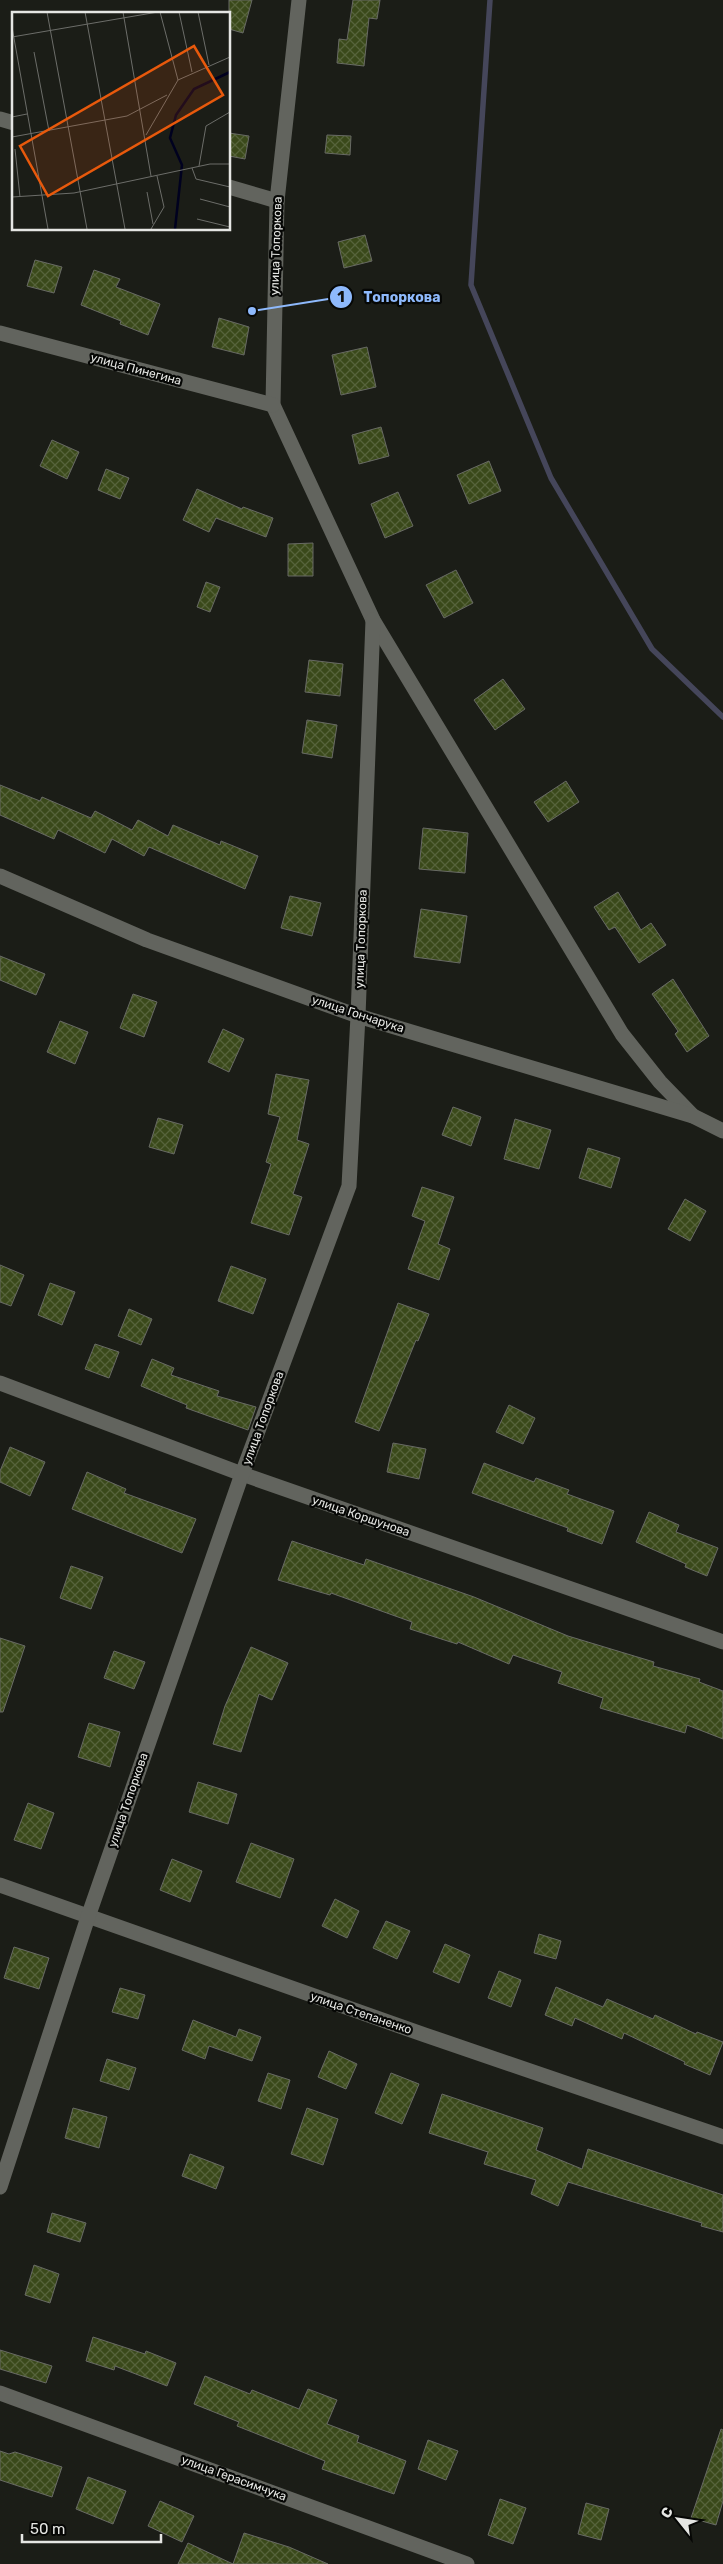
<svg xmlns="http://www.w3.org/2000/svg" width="723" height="2564" viewBox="0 0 723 2564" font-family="Rubik,sans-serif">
<defs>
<pattern id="building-cross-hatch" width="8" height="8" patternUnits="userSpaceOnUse" patternTransform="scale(1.25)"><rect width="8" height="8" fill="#3a491a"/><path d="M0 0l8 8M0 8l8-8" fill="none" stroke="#56633b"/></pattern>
</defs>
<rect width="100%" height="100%" fill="#1b1d17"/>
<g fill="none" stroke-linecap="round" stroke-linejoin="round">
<polyline stroke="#45465a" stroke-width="5.5" points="490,0 471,285 551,478 652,649 723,717"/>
</g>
<g fill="url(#building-cross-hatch)" stroke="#686a64">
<polygon points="229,0 252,0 243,33 229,29"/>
<polygon points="353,0 380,0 377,19 369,18 364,66 337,63 339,39 347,40"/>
<polygon points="229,133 249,136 245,159 229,156"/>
<polygon points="327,135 351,136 350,155 325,153"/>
<polygon points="365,235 372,261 344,268 338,242"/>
<polygon points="35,260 62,267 54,293 27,286"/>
<polygon points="94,270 120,279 116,287 160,304 148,335 120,324 121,321 81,305"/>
<polygon points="219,318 249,327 244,355 212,347"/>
<polygon points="367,347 376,387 341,395 332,355"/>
<polygon points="381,427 389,456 359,464 352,435"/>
<polygon points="52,440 79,452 67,479 40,466"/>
<polygon points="489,461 501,491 469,504 457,475"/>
<polygon points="106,469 129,478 120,499 98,490"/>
<polygon points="197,489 242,509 243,507 273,518 266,537 216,518 209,532 183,520"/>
<polygon points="398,492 413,526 385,538 371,504"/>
<polygon points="313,543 313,576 288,576 288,544"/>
<polygon points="456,570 473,603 444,618 426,585"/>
<polygon points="206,582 220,587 210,612 197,607"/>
<polygon points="309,660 343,664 340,696 305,692"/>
<polygon points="503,679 525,709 495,730 474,700"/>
<polygon points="307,720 337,725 332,758 302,753"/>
<polygon points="566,781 579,802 548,822 534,802"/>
<polygon points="0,785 40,801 42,797 91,818 95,811 132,830 138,820 168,836 173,825 220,845 221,841 258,856 245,889 149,847 144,856 112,839 105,853 58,830 54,839 0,815"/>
<polygon points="423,828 468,833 465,873 419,869"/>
<polygon points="618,892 641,930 651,923 666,945 639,963 615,927 609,930 594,907"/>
<polygon points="290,896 321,903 312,936 281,928"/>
<polygon points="421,909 467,916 460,963 414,957"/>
<polygon points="0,956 45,974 36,995 0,980"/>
<polygon points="673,979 709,1036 687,1052 675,1034 678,1031 652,994"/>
<polygon points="133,994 157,1002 144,1037 120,1028"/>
<polygon points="60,1021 88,1032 75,1064 47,1052"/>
<polygon points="223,1029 244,1039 229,1072 208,1062"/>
<polygon points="276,1074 309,1080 297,1140 309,1144 293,1194 302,1197 289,1235 251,1223 271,1164 266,1162 280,1117 268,1114"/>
<polygon points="453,1107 481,1117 471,1146 442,1135"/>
<polygon points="158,1118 183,1125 174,1154 149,1147"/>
<polygon points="515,1119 551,1130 539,1169 504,1159"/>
<polygon points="588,1148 620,1158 611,1188 579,1178"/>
<polygon points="422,1187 454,1197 438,1244 450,1249 439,1280 408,1269 425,1221 412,1216"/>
<polygon points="685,1199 706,1211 690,1241 668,1229"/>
<polygon points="0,1265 24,1275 11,1306 0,1302"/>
<polygon points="231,1266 266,1279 253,1314 218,1301"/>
<polygon points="50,1283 75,1292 62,1325 38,1315"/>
<polygon points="398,1303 429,1314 418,1341 416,1340 379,1431 355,1422"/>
<polygon points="129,1309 152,1319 141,1345 118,1336"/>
<polygon points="95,1344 119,1352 109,1378 85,1369"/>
<polygon points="152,1359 174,1368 171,1375 219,1391 217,1396 256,1407 248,1430 186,1408 187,1405 141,1386"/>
<polygon points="509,1405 535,1418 523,1444 496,1432"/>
<polygon points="393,1443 426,1449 419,1479 387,1472"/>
<polygon points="10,1447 45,1462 30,1496 0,1482 0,1471"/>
<polygon points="484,1463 534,1482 536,1478 569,1490 567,1494 614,1511 602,1544 567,1531 568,1528 472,1493"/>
<polygon points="87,1472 126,1489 124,1493 196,1519 182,1553 72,1509"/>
<polygon points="649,1512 679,1525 676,1532 718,1548 707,1576 685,1567 686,1564 636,1542"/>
<polygon points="292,1541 364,1565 366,1559 474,1597 568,1636 654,1662 653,1666 700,1679 699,1682 723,1691 723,1739 687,1725 685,1733 600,1708 603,1698 558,1683 562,1672 513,1655 509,1664 458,1642 457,1644 410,1629 412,1622 331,1593 330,1595 278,1580"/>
<polygon points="71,1566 103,1577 91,1609 60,1598"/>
<polygon points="0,1638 25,1646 3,1712 0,1712"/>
<polygon points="251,1647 288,1663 272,1700 259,1694 241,1752 213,1744 225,1706"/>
<polygon points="114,1651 145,1662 134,1689 104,1678"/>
<polygon points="89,1723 120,1732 110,1767 78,1757"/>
<polygon points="198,1782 237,1794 228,1824 189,1812"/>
<polygon points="28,1803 54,1813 41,1849 14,1840"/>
<polygon points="251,1843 294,1859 280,1898 236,1882"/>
<polygon points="172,1859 202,1871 190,1902 160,1890"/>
<polygon points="335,1899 359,1911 347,1938 322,1926"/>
<polygon points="386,1921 410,1931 397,1959 373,1948"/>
<polygon points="539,1934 561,1941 556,1959 534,1953"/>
<polygon points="445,1944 470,1955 459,1983 433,1972"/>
<polygon points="14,1947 49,1958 39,1989 4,1978"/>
<polygon points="499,1971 521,1980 511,2007 488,1998"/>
<polygon points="556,1987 603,2007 607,1999 653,2019 655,2015 696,2034 697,2032 723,2042 710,2075 684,2064 685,2062 624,2033 622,2039 575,2018 572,2026 545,2015"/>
<polygon points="120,1988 145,1995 138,2019 112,2012"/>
<polygon points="193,2020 236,2037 239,2029 261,2037 252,2061 209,2046 205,2059 182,2050"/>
<polygon points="329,2051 357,2064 346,2089 318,2077"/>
<polygon points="107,2059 136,2068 129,2090 100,2081"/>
<polygon points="268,2073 290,2080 281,2109 258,2101"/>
<polygon points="391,2073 419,2084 402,2124 375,2113"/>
<polygon points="442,2094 543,2128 536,2150 582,2169 588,2149 723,2195 723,2232 701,2226 702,2223 568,2182 558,2206 531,2194 536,2180 484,2164 488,2152 429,2133"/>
<polygon points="73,2108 107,2117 99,2148 65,2138"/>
<polygon points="307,2108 338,2119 323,2165 291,2154"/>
<polygon points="190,2154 224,2167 216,2189 182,2176"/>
<polygon points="52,2213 86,2223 80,2242 47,2232"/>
<polygon points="34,2265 59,2274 50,2303 25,2295"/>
<polygon points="93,2337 145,2354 146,2351 176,2363 167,2386 115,2366 114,2370 86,2361"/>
<polygon points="0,2350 52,2366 46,2383 0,2369"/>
<polygon points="205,2376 250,2394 252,2390 299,2409 308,2389 337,2400 327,2424 359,2436 357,2442 406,2461 394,2494 322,2469 325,2461 237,2426 239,2422 194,2404"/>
<polygon points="721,2429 723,2430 723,2501 716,2525 691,2518"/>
<polygon points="428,2440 458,2451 446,2480 418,2469"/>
<polygon points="0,2451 9,2454 15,2452 62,2467 52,2497 0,2480"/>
<polygon points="88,2477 126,2491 113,2524 76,2509"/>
<polygon points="500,2499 526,2508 513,2544 488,2535"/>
<polygon points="160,2501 194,2516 182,2542 148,2526"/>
<polygon points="586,2503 609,2509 601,2540 578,2534"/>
<polygon points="244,2533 289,2547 328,2564 178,2564 188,2543 233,2564"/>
</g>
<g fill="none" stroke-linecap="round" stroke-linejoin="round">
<g stroke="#62645e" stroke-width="15">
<polyline points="299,0 277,201 273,405 373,620 622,1034 660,1082 693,1116"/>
<polyline points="0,119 14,123"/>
<polyline points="229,187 277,201"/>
<polyline points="0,333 273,405"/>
<polyline points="0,876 147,940 358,1016 693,1116 723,1131"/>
<polyline points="0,1383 242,1474 723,1642"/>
<polyline points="0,1885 425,2035 723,2137"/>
<polyline points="0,2187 88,1917 242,1474 349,1186 358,1016 373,620"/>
<polyline points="0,2393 467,2564"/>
</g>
</g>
<g text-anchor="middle" stroke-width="4.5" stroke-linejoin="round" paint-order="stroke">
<g font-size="12" fill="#e5e6e3" stroke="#060705">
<text transform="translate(276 246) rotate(-88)" y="4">улица Топоркова</text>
<text transform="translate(136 369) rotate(15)" y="4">улица Пинегина</text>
<text transform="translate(361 939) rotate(-88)" y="4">улица Топоркова</text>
<text transform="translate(358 1014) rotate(18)" y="4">улица Гончарука</text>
<text transform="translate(263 1418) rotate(-70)" y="4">улица Топоркова</text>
<text transform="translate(361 1516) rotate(19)" y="4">улица Коршунова</text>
<text transform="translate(128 1800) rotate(-71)" y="4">улица Топоркова</text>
<text transform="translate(361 2013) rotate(19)" y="4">улица Степаненко</text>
<text transform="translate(234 2478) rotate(20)" y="4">улица Герасимчука</text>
</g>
</g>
<g transform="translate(12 12)">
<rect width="218" height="218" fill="#1b1d17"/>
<path fill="none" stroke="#00011f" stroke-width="2.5" d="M163,217L170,153L158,126L164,103L182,77L218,60"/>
<path fill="none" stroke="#6c6d69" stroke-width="1" d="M35,0L75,217M73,0L113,217M111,0L139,164M148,0L166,68M167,0L180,60M186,0L197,53M0,15L36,217M0,25L146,0M22,40L37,119M0,105L15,102M134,123L166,68L218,45M0,125L115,104L155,83M3,137L8,185M187,154L194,114L218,100M180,156L184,167L218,175M135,180L141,212M0,185L62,181L198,152H218M188,187L218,195M185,207L218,215M139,217L152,195L145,164"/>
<path fill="#e8590c" fill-opacity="0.15" stroke="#e8590c" stroke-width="2.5" d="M182,34L211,83L36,184L8,134Z"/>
<rect width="218" height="218" fill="none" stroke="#e5e6e3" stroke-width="2.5"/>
</g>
<path fill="none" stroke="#8eb9fc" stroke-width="2" d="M252 311L341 297"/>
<g fill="#8eb9fc" stroke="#060705" stroke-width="2">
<circle cx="252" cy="311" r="5"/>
<circle cx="341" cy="297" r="12"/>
</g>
<g font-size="15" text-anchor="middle" font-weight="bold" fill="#111">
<text x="341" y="302">1</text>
</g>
<g font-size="14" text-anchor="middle" font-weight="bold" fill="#8eb9fc" stroke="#060705" stroke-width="4.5" stroke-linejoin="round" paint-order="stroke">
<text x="402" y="302">Топоркова</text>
</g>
<g transform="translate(678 2519) rotate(300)" stroke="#060705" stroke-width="4" paint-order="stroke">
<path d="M0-4L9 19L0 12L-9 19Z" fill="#e5e6e3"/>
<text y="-8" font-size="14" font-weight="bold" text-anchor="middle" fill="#e5e6e3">С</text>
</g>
<path d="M22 2534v8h139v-8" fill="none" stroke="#e5e6e3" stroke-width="2.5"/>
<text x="30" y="2534" font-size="15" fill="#e5e6e3" stroke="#060705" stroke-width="4" paint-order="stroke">50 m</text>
</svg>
